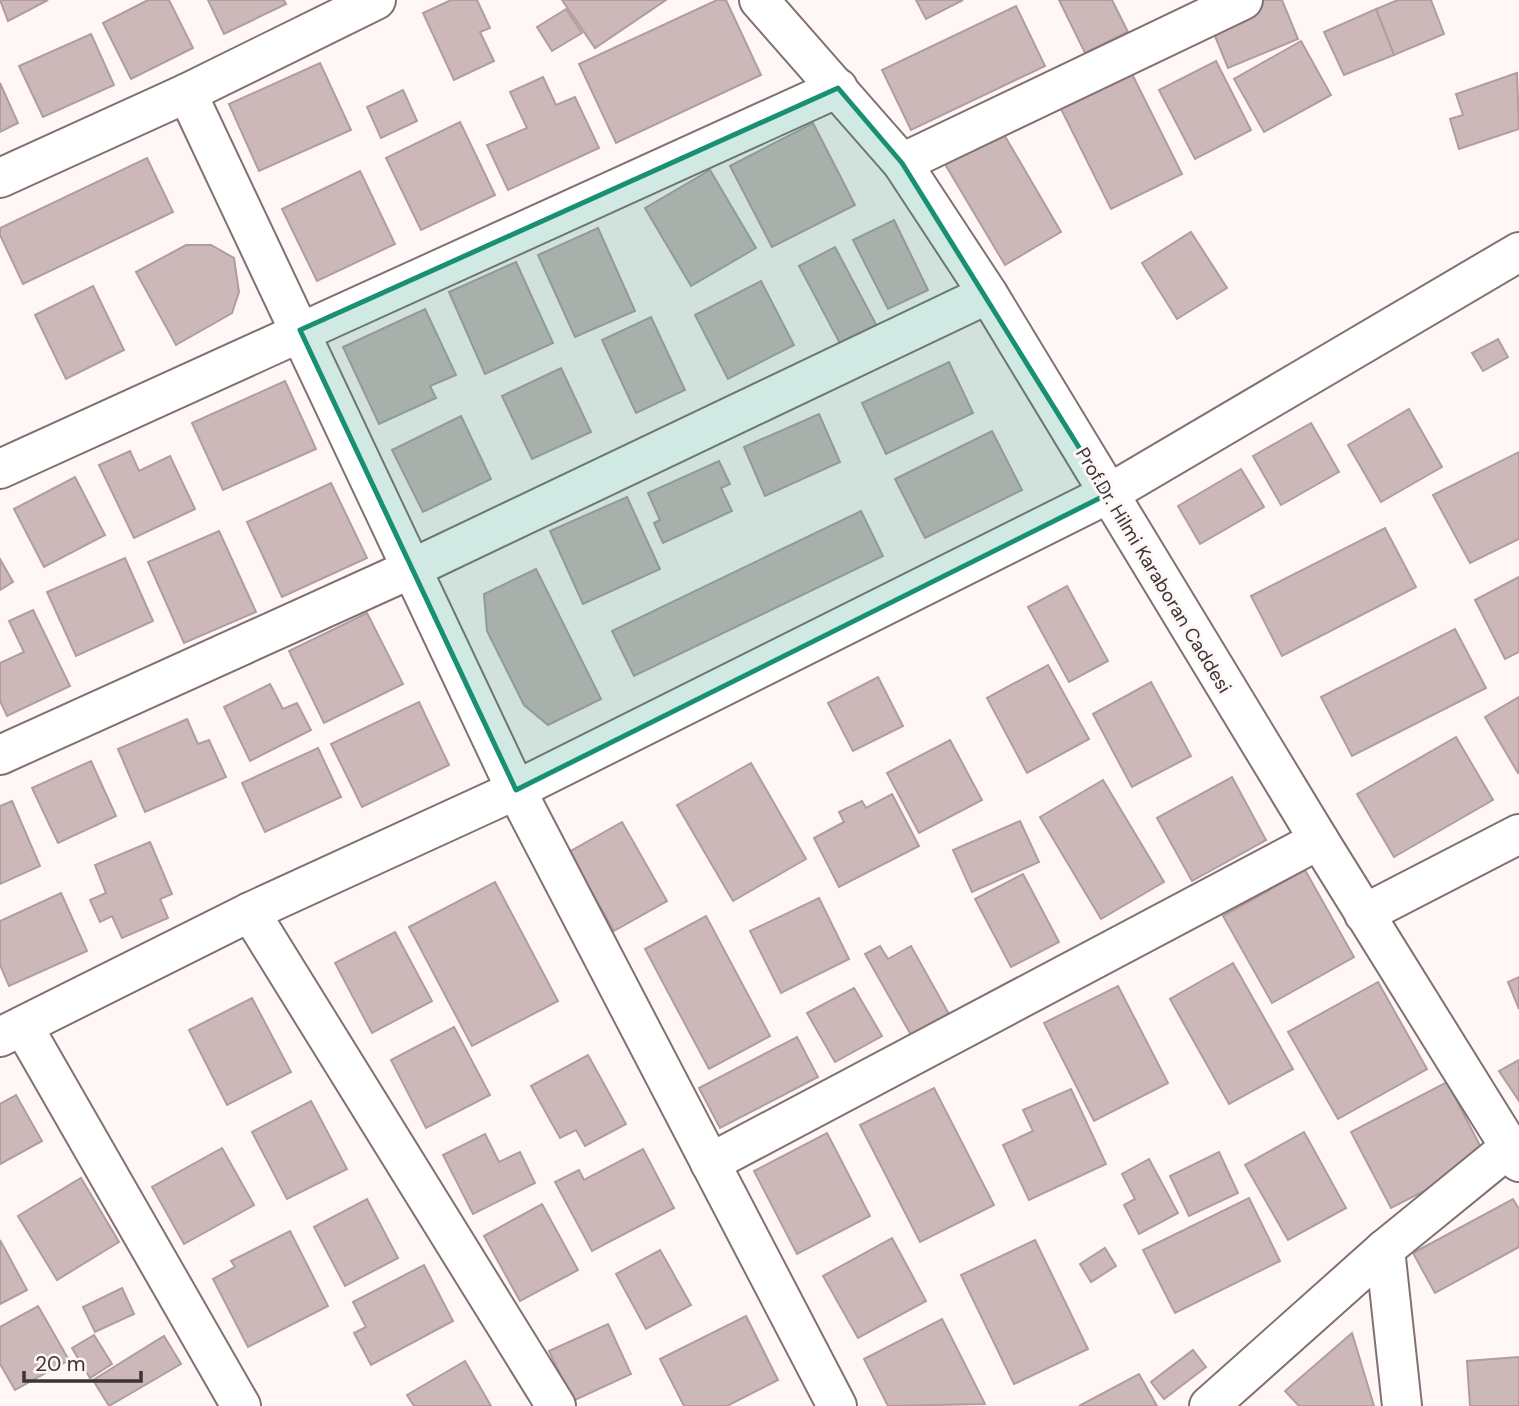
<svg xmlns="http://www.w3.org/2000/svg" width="1519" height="1406" viewBox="0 0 1519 1406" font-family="'DM Sans',sans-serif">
<rect width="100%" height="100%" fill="#fff6f6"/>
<g fill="#ccb8b9" stroke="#b19d9e" stroke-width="2">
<polygon points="0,0 48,0 8,21"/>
<polygon points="148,0 169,0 193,48 131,79 103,23"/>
<polygon points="208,0 284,0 286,4 224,34"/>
<polygon points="451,0 477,0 490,28 480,32 494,61 454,80 423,13"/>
<polygon points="562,0 666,0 595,48"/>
<polygon points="717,0 726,0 761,75 616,143 579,64"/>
<polygon points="916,0 963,0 926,19"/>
<polygon points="1059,0 1112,0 1128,32 1085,53"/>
<polygon points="1255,0 1282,0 1298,39 1228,68 1208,19"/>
<polygon points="1398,0 1431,0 1444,34 1394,55 1376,9"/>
<polygon points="1016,6 1045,66 911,130 882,70"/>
<polygon points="566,9 582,33 552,51 537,27"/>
<polygon points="1376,9 1394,55 1344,75 1324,32"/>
<polygon points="91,34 114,85 43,117 19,66"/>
<polygon points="1301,41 1331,95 1264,132 1234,79"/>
<polygon points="1216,61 1251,130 1195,159 1159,90"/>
<polygon points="320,63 351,130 259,171 229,104"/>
<polygon points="1129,68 1182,174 1111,209 1058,103"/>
<polygon points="1517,73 1519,129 1459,149 1450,119 1463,115 1456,94"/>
<polygon points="543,77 556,105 575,97 599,148 508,190 487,145 527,128 510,92"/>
<polygon points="0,83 18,123 0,132"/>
<polygon points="403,90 417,121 381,138 367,107"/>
<polygon points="460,122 495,195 421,230 386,158"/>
<polygon points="813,123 855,205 772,247 730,166"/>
<polygon points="999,126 1061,232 1005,265 942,159"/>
<polygon points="147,158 173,212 23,284 0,235 0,228"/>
<polygon points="710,170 756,248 691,286 645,208"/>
<polygon points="360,171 395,244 317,281 282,209"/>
<polygon points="894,220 928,290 888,309 853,240"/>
<polygon points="598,228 635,311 575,337 538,255"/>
<polygon points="1191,232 1227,288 1177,319 1142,263"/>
<polygon points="186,245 211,245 234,258 239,292 232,313 176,345 136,272"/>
<polygon points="835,247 879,330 843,349 799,266"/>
<polygon points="516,262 553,343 485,374 449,292"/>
<polygon points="761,281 794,345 728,379 695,315"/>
<polygon points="93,286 124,350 66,379 35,315"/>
<polygon points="425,309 456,375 430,386 436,398 379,424 343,347"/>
<polygon points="651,317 685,390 636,413 602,340"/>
<polygon points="1498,339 1508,357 1483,371 1472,353"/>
<polygon points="949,362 973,413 886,454 862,403"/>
<polygon points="561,368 591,432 532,459 502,396"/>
<polygon points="285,381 316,449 223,490 192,423"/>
<polygon points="1409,409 1442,467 1381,502 1348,445"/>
<polygon points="819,414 840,462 765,496 744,447"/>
<polygon points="461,416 491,479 423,512 392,450"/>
<polygon points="1311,423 1339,472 1281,505 1253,456"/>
<polygon points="992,431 1022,490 925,538 895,479"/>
<polygon points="130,451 139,471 170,456 195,509 134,538 99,465"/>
<polygon points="1519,452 1519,539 1470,563 1433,495"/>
<polygon points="719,461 730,484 721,488 732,511 663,543 654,523 660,520 648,493"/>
<polygon points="1241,469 1264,507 1200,544 1178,506"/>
<polygon points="75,477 105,535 44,567 14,509"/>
<polygon points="331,483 367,558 282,597 247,522"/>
<polygon points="627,497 660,569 583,604 550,531"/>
<polygon points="861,511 883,556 634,676 612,631"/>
<polygon points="1385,528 1416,587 1282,656 1251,596"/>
<polygon points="219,531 256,612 184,643 148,562"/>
<polygon points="125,558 153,621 76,656 47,592"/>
<polygon points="0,559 13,582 0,590"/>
<polygon points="536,569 601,699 548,725 524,705 487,631 484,594"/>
<polygon points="1519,577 1519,652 1505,659 1475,600"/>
<polygon points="1067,586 1108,661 1069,682 1028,607"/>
<polygon points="33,610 70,686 7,716 0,701 0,663 24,652 9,621"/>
<polygon points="367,613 403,684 324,723 289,651"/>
<polygon points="1455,629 1486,688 1352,756 1321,697"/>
<polygon points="1048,665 1089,739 1027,773 987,698"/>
<polygon points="878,677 903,726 853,751 828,703"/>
<polygon points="1151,682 1191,756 1132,787 1093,714"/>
<polygon points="270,684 283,709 297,703 311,730 250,761 224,707"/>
<polygon points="1519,697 1519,772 1518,773 1485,717"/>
<polygon points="419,702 449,765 362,807 331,744"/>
<polygon points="187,719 198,744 209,740 226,777 145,812 118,749"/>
<polygon points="1456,737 1493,800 1394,857 1357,794"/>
<polygon points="950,740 982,800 919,833 887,773"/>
<polygon points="318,748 341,797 265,832 242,783"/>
<polygon points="91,761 116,816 58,843 32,788"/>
<polygon points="751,763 806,859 733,901 677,805"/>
<polygon points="1232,777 1266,840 1192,881 1157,818"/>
<polygon points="1103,780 1164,882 1101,919 1040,817"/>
<polygon points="892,794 919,846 839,887 814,838 844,822 839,812 862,801 866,808"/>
<polygon points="12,801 40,866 0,884 0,806"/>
<polygon points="1020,821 1039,862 972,892 953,850"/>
<polygon points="622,822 667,901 614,931 569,852"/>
<polygon points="150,842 172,894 160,899 168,918 122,938 112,916 100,922 90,900 106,893 95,865"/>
<polygon points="1305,870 1354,957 1272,1003 1223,916"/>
<polygon points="1023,874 1059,942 1011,967 975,899"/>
<polygon points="495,882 558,1001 472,1046 409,927"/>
<polygon points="61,893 87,951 9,986 0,965 0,921"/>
<polygon points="819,898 849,959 781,993 750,931"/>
<polygon points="706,916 770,1036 709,1069 645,949"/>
<polygon points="395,932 432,1001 372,1033 335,963"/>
<polygon points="880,946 888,959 911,946 949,1014 911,1035 865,954"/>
<polygon points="1233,963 1293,1069 1229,1104 1170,999"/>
<polygon points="1519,977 1519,1009 1508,982"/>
<polygon points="1378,982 1427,1069 1338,1119 1288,1032"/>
<polygon points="1118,986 1168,1083 1094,1121 1044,1023"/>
<polygon points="854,988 882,1036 835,1062 807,1013"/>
<polygon points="252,998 291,1072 227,1105 189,1030"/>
<polygon points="454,1027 490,1095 426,1128 391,1060"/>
<polygon points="797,1037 818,1077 720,1128 699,1088"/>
<polygon points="588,1055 626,1124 585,1146 576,1130 560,1138 531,1086"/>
<polygon points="1519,1060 1519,1101 1499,1071"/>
<polygon points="1447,1082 1487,1159 1391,1208 1351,1132"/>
<polygon points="934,1088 994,1205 920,1242 860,1125"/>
<polygon points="1071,1089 1106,1164 1029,1200 1003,1145 1033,1131 1023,1110"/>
<polygon points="16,1095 42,1141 0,1164 0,1104"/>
<polygon points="311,1101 347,1169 287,1199 252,1132"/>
<polygon points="1304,1132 1346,1208 1288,1240 1245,1165"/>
<polygon points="827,1133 870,1216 797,1254 754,1171"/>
<polygon points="485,1134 499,1162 520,1152 535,1183 473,1214 443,1155"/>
<polygon points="222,1148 254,1205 184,1244 152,1187"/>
<polygon points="643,1149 674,1208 592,1251 555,1182 579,1170 584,1180"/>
<polygon points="1219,1152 1238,1193 1189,1216 1170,1176"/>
<polygon points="1149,1159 1178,1213 1139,1234 1124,1205 1135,1199 1122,1174"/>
<polygon points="81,1178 119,1242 57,1280 18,1216"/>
<polygon points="1249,1198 1280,1261 1175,1313 1143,1250"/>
<polygon points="367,1199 398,1258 345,1286 314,1227"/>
<polygon points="1513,1199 1519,1209 1519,1247 1435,1293 1413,1253"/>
<polygon points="542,1204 578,1270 520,1301 484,1236"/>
<polygon points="290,1231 328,1306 248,1347 213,1279 235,1267 231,1261"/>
<polygon points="892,1238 926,1301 858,1338 823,1276"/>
<polygon points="0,1240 27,1290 0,1304"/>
<polygon points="1035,1240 1088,1349 1014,1384 961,1275"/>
<polygon points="1105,1248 1116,1266 1091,1282 1080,1264"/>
<polygon points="660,1250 691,1305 646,1329 616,1274"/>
<polygon points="424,1265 453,1321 371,1365 354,1333 366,1327 353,1302"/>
<polygon points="122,1288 134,1314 95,1332 83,1307"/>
<polygon points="38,1306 69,1360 15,1390 0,1364 0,1327"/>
<polygon points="746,1316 778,1380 727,1406 684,1406 660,1359"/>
<polygon points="942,1319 985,1404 888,1406 864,1359"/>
<polygon points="608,1324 631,1374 573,1401 549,1351"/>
<polygon points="1352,1333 1374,1406 1299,1406 1285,1391"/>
<polygon points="94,1335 112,1364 90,1378 72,1348"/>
<polygon points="164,1336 181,1364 109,1406 93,1380"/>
<polygon points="1193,1350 1206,1367 1164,1399 1151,1382"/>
<polygon points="1519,1357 1519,1406 1470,1406 1467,1361"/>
<polygon points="465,1361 491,1406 414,1406 407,1395"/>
<polygon points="1139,1374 1157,1406 1079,1406"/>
</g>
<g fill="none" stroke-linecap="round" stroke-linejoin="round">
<g stroke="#837171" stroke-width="42">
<g id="minor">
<polyline points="759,0 902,163 988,294 1319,840 1519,1162"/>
<polyline points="187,93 516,790 837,1406"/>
<polyline points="902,163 1243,0"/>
<polyline points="0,178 187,93 376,0"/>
<polyline points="0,469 838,88"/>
<polyline points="0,755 413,568 988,294"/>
<polyline points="250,912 556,1406"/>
<polyline points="1364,914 1519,834"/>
<polyline points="23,1026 241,1406"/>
<polyline points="0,1037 250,912 516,790 1108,494 1519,252"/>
<polyline points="710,1163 1319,840"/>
<polyline points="1385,1249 1402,1406"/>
<polyline points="1209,1406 1385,1249 1509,1148"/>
</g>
</g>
<use href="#minor" stroke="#fff" stroke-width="38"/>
</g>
<path fill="#199074" fill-opacity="0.2" stroke="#199074" stroke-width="5" stroke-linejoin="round" d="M838,88L902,163L1108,494L516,790L300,330Z"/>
<g text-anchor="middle" stroke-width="6" stroke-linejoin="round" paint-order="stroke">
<g font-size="19" fill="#3d3535" stroke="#fff6f6">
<text transform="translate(1154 570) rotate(59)" y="7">Prof.Dr. Hilmi Karaboran Caddesi</text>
</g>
</g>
<path d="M24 1371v10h117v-10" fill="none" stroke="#3d3535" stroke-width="3.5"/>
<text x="35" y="1371" font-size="21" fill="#3d3535" stroke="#fff6f6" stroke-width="5" paint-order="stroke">20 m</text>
</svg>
